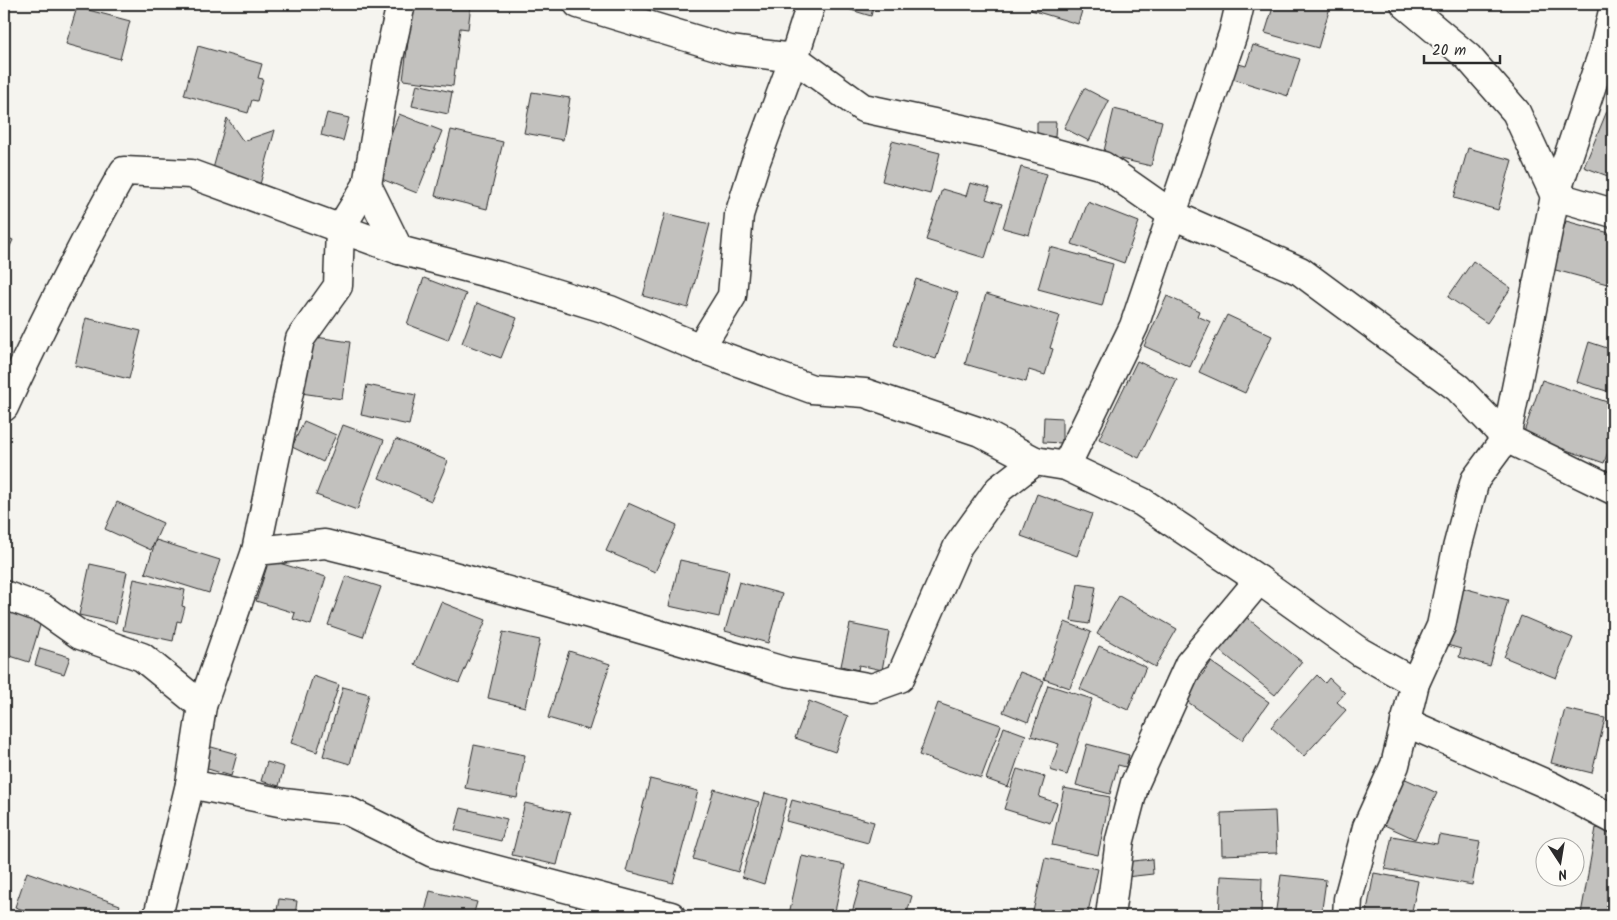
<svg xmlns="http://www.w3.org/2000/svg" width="1617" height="920" viewBox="0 0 1617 920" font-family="Kalam,sans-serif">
<rect width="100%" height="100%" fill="#f5f4ef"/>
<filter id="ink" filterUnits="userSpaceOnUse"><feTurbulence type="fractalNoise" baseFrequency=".02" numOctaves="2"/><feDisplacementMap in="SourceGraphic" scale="10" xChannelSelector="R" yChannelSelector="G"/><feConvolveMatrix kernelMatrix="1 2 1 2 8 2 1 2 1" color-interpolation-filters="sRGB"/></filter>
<g filter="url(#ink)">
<g fill="#c2c1be" stroke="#2b2b2b">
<polygon points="413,4 471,4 468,29 460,28 453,86 403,80"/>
<polygon points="831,4 874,4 871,16"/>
<polygon points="1032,4 1084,4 1078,24 1031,10"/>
<polygon points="1274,4 1331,4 1318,48 1265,33"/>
<polygon points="77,7 130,21 120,59 66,44"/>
<polygon points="1253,45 1300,59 1288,96 1230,78 1235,63 1246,66"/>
<polygon points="198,46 262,64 258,78 263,79 257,101 252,100 248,113 184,95"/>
<polygon points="417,84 452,92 448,114 412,106"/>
<polygon points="1084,88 1109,101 1089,141 1064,128"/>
<polygon points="532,92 570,98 563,140 524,133"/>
<polygon points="1114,109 1162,121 1151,166 1103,155"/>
<polygon points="1607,111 1613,113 1613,178 1584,167"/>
<polygon points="327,113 349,118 343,141 321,135"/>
<polygon points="399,114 442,131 417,193 374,176"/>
<polygon points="227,118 243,141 275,130 259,188 211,176"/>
<polygon points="1037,122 1056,122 1055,137 1037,136"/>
<polygon points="451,130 503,142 487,209 435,196"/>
<polygon points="892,141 940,153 930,194 882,181"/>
<polygon points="1468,148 1512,160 1498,210 1454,198"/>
<polygon points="1021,167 1047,174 1029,235 1003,228"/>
<polygon points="970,183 990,188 986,199 1002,204 985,258 926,240 942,189 966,196"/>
<polygon points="1088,202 1139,222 1124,263 1072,244"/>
<polygon points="665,213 710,224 688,308 643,296"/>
<polygon points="1566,221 1613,234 1613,276 1611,285 1552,269"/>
<polygon points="4,236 13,240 4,259"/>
<polygon points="1050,247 1113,264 1102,306 1038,289"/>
<polygon points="1473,261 1511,288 1487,323 1448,297"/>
<polygon points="424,278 466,294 448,340 407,324"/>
<polygon points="916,279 958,293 936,359 894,345"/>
<polygon points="986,294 1060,316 1050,348 1053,349 1045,375 1029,370 1026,382 965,364"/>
<polygon points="1167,296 1199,311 1197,316 1211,322 1190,367 1144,346"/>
<polygon points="477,303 517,318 501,358 462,343"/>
<polygon points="1227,315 1272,336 1245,393 1199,372"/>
<polygon points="86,318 141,331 129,379 75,366"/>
<polygon points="309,336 350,342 342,399 301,393"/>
<polygon points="1589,342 1613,350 1613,393 1577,382"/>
<polygon points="1137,361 1177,380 1139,458 1099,439"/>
<polygon points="1542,380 1613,404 1613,437 1604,463 1523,435"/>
<polygon points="367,385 416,395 409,425 361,415"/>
<polygon points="1044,417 1062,418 1062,443 1043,442"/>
<polygon points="304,421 336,435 323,462 292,447"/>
<polygon points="343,425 384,440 357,510 316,495"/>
<polygon points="396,439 448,461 431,501 379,478"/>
<polygon points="1037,494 1092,514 1077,556 1021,536"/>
<polygon points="117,502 163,523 151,550 105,529"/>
<polygon points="628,503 677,525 655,572 606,551"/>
<polygon points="156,540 220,560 209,593 145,573"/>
<polygon points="269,560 326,577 311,625 293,619 295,613 256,601"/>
<polygon points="680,560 729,571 719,617 669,606"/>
<polygon points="90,564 127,572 116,623 79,615"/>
<polygon points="346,576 381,587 363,637 328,625"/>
<polygon points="134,579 185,590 182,606 185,607 181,622 177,621 173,641 123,630"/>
<polygon points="739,582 782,594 768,643 725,631"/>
<polygon points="1078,584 1096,587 1089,624 1071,621"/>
<polygon points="1463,588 1508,600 1490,666 1459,657 1461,649 1447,645"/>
<polygon points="1119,596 1177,629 1155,667 1097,634"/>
<polygon points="441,602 486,620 459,683 415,665"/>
<polygon points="4,611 41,622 29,662 4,654"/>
<polygon points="1245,616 1302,662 1275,695 1218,649"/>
<polygon points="1521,616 1573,638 1556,678 1504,657"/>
<polygon points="1065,622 1091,632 1070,688 1044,679"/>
<polygon points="850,624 889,632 882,670 859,665 858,670 841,666"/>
<polygon points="503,632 540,640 525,707 488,698"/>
<polygon points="1099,646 1146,667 1128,710 1080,689"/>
<polygon points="40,648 70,657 64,674 35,665"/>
<polygon points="569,651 610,664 589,730 548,718"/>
<polygon points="1211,662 1269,702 1242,740 1185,700"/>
<polygon points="1020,672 1044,681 1028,722 1003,712"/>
<polygon points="1317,675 1325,683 1329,678 1345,693 1337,702 1346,710 1304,756 1271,727"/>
<polygon points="313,676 339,685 317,752 291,743"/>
<polygon points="1048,685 1092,699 1067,775 1050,770 1059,744 1031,736"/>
<polygon points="343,687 369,694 350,764 323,756"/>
<polygon points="809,701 848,716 835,752 795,738"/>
<polygon points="938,703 1001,725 981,778 919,755"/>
<polygon points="1565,709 1605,718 1592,773 1551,763"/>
<polygon points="1004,727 1026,735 1008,787 986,779"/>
<polygon points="1087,744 1129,755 1126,767 1118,765 1110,794 1076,785"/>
<polygon points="204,745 237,754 231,776 198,766"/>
<polygon points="474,745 525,755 517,798 465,788"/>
<polygon points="267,762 284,767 279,786 261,781"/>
<polygon points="1017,769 1045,777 1039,797 1057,803 1050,823 1004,809"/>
<polygon points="1401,777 1437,793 1415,839 1380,823"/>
<polygon points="650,779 698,791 673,883 626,871"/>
<polygon points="1064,788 1110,797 1098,855 1052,845"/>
<polygon points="714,789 759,802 738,872 693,859"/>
<polygon points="765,793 787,799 764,884 742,877"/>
<polygon points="792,800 874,822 868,843 786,821"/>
<polygon points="525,803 570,813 557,865 512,855"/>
<polygon points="461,808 507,819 501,841 455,830"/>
<polygon points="1275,811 1277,853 1222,855 1221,813"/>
<polygon points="1596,828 1613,831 1613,916 1593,916 1581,914"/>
<polygon points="1439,835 1480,842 1472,885 1385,869 1392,836 1437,844"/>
<polygon points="802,856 845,865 834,916 801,916 789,914"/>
<polygon points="1045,858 1098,869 1087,916 1032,916"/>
<polygon points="1152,859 1153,874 1126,877 1124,862"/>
<polygon points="27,872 120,905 116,916 40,916 15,907"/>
<polygon points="1374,873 1418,881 1411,916 1366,916"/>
<polygon points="1281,875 1326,880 1321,916 1275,916"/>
<polygon points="1221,876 1262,878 1261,916 1219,916"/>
<polygon points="861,881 912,896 906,916 851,916"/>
<polygon points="430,891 477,902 473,916 424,916"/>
<polygon points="279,899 297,901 295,916 276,916"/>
</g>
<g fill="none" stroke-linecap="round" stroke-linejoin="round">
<g stroke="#2b2b2b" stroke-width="31">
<g id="street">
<polyline points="578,4 730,50 794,58 863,108 985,134 1103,166 1173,215 1300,271 1458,388 1506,438 1613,490"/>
<polyline points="1405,4 1468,57 1516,112 1555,196 1613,213"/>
<polyline points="367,185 399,250"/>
<polyline points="700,348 732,296 739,215 755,164 794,58 811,4"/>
<path d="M4,407C41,327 80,248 124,171L191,174L399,250L499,276L610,310L700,348L812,389L865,393L980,432L1035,461L1066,466L1142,502L1259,580L1360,652L1415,683"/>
<polyline points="1066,466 1134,326 1233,34 1240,4"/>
<polyline points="256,551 325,544 446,574 552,603 787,672 872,688 900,678 958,546 999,489 1035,461"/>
<polyline points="4,595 43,609 80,635 142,657 202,706"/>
<polyline points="1405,722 1551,786 1613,819"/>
<polyline points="190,784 284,803 346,810 433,853 671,916"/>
<polyline points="158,916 190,784 202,706 256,551 300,339 338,286 340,229 367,185 388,62 401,4"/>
<polyline points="1110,916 1120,840 1135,783 1189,664 1259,580"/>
<polyline points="1347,916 1348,899 1367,827 1395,765 1415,683 1441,626 1457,548 1475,480 1506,438 1555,196 1603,52 1613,11"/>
</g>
</g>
<use href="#street" stroke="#fdfcf7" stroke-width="28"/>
</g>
</g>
<rect width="1617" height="920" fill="none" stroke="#fdfcf7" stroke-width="20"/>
<rect x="10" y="10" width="1597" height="900" fill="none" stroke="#2b2b2b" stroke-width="2" filter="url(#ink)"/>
<g transform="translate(1560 862) rotate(168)"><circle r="24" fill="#fdfcf7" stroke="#a9a8a5"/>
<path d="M0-4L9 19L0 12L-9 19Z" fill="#2b2b2b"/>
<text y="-8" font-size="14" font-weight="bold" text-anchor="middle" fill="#2b2b2b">N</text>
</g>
<path d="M1424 55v8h76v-8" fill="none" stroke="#2b2b2b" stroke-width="2.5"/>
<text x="1432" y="55" font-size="15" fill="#2b2b2b" stroke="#fdfcf7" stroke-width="4" paint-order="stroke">20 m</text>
</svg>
